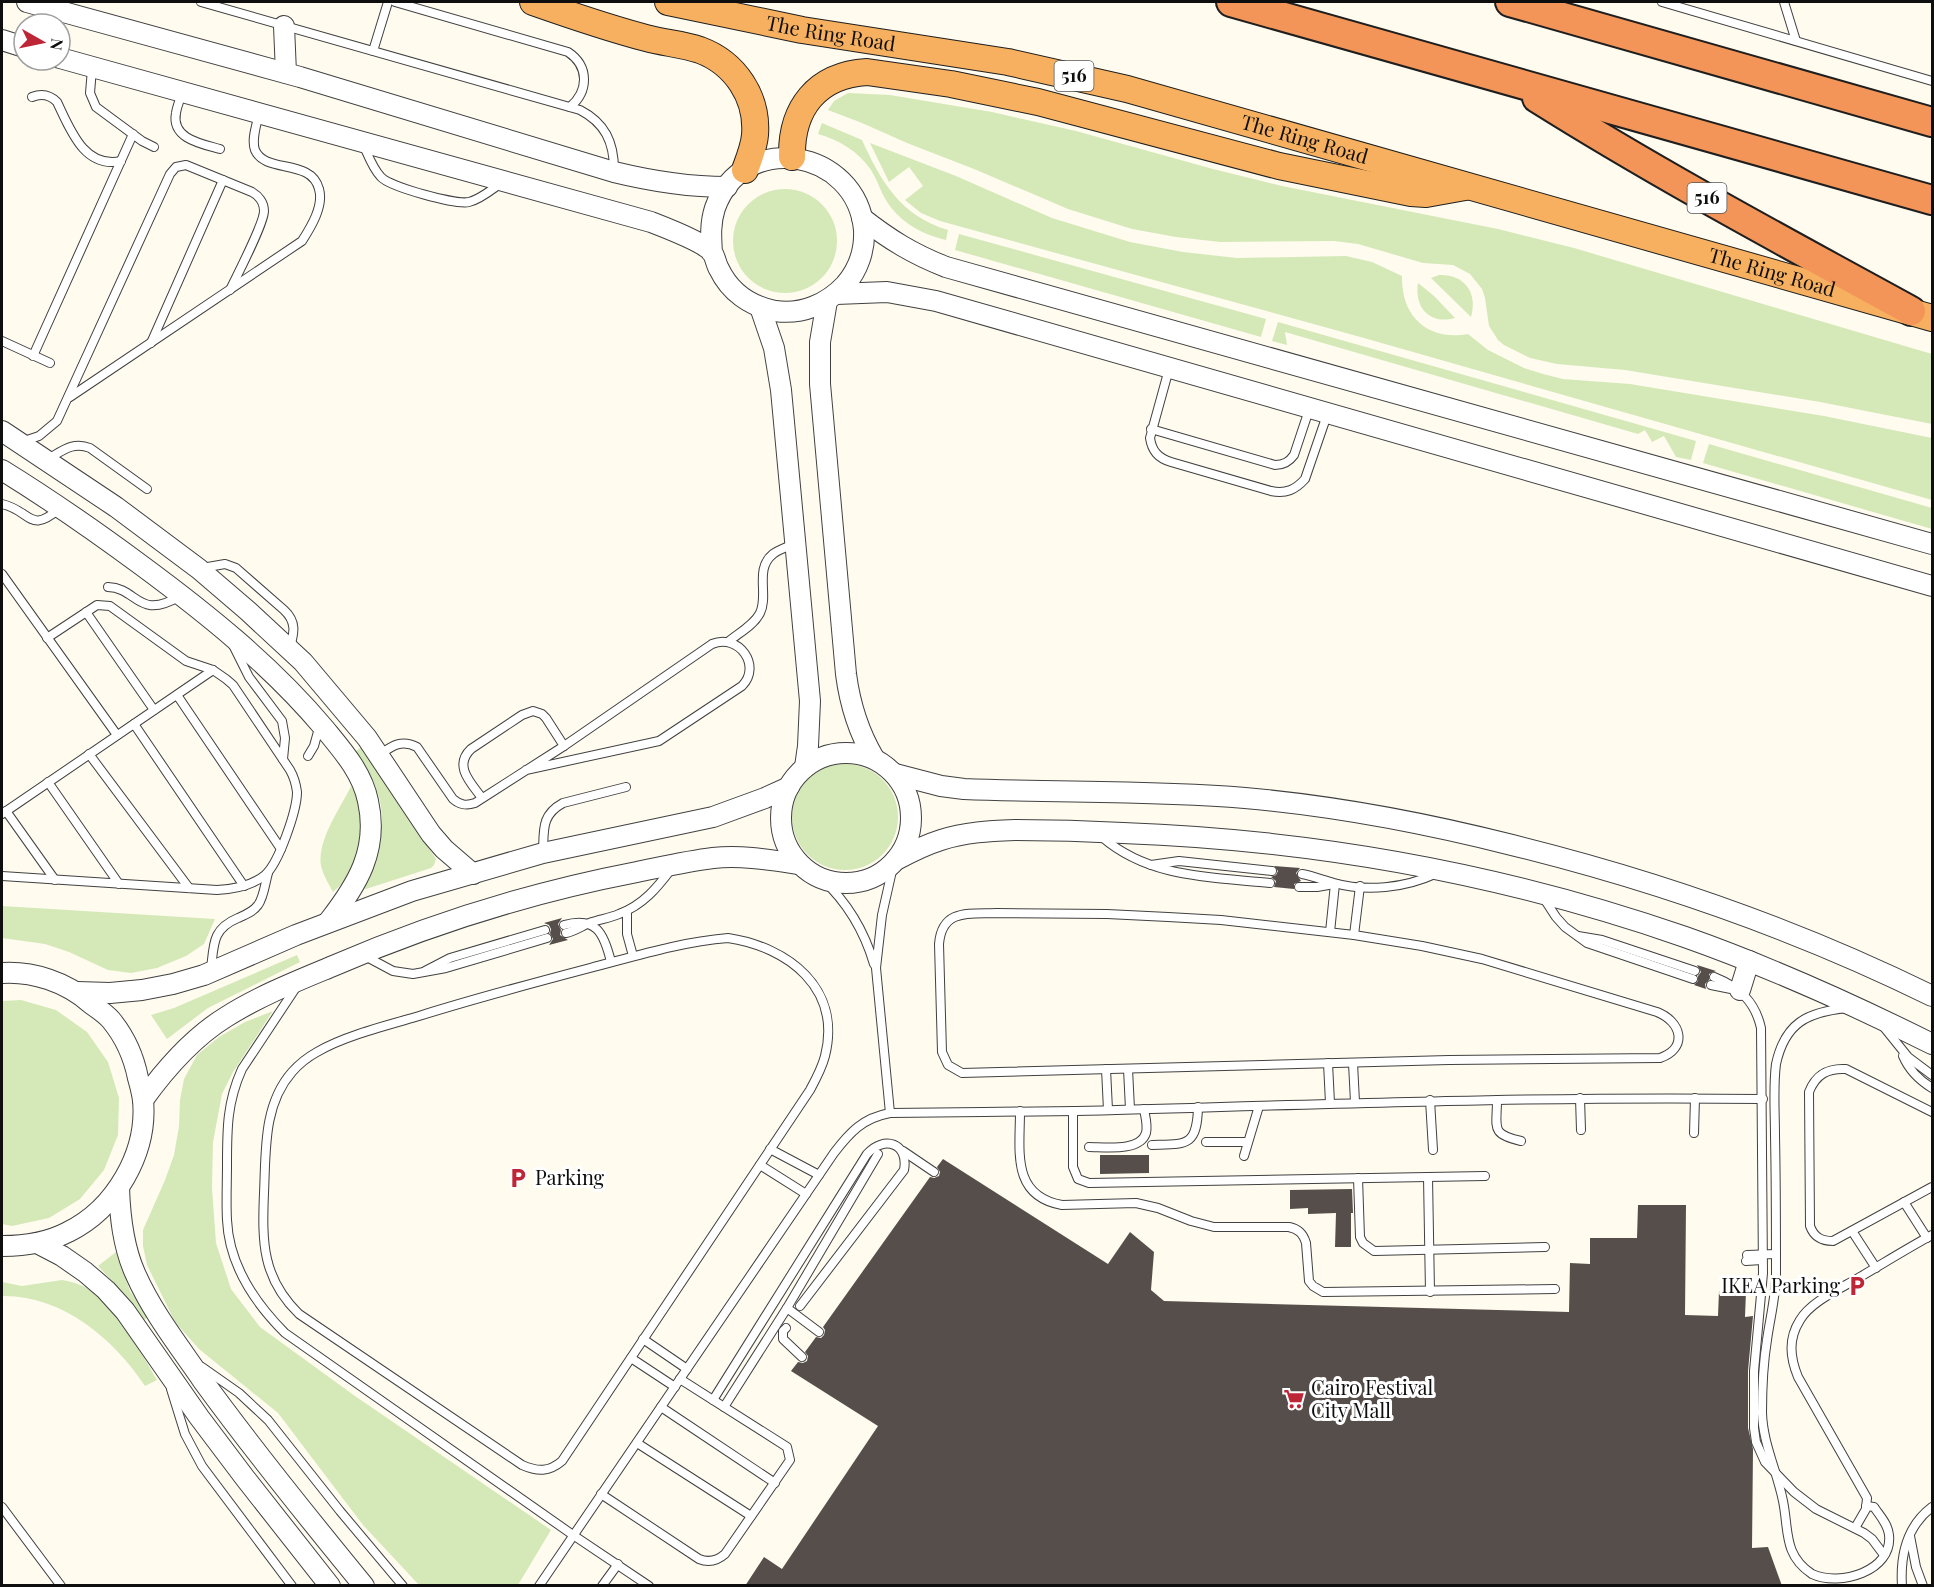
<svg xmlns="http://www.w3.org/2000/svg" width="1934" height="1587" viewBox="0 0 1934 1587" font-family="'Playfair Display',serif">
<rect width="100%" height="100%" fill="#fffbef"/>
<g fill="#d5e9b8">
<polygon points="848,93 890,95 992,112 1076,131 1213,169 1282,186 1498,229 1574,248 1932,354 1932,424 1820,402 1625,370 1557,364 1530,358 1504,345 1498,340 1489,326 1485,298 1482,289 1470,274 1453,265 1423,263 1358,244 1334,241 1220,242 1176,237 1132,229 1068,209 974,169 907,143 862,123 828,110 834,101"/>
<path d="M822,123L862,140C881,182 901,216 948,230L946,240C920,234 896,220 883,195C879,186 876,178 871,170C858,151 839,140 818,134Z"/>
<path d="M870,143L956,176L1052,218L1130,242L1183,252L1237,258L1346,256L1372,262L1402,276C1401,316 1427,341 1468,334L1488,350L1524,368L1543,374L1563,379L1630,384L1824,416L1932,438V500L1364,338L940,221L921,213L905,200L923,186L909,167L889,182Z"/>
<circle cx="785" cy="241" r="52"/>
<polygon points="959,234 1266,319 1261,337 955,250"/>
<path d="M1439,275C1464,274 1478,292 1471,317L1431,278Z"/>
<path d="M1418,283L1434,296L1455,318C1430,325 1414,308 1418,283Z"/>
<polygon points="1278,322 1696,441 1691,460 1676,457 1664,436 1652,442 1645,430 1638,434 1285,332 1287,345 1272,341"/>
<polygon points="1709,444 1932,508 1932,529 1703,463"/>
<path d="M363,746L436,859L434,865L431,868L366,889L362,888C386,829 393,807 356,751Z"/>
<circle cx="845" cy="817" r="53"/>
<path d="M351,786L363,808L362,846L346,880L333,892C329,884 323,875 321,866C317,840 340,809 351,786Z"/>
<polygon points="2,906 215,919 204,944 186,956 157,968 131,973 108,970 69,952 45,944 2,938"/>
<polygon points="297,955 300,962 208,1008 167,1039 151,1015 174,1008"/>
<polygon points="21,1000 56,1010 87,1032 108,1062 119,1098 118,1135 104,1170 80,1199 49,1218 12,1226 2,1224 2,1001"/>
<polygon points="273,1011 233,1072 222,1094 213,1142 212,1188 216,1243 231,1289 260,1327 355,1396 551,1530 518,1585 419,1585 363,1525 278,1413 199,1349 175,1322 147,1265 143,1246 143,1230 165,1180 174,1155 179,1126 180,1100 184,1079 197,1055 219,1037 245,1022"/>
<polygon points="116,1252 130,1291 148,1317 144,1320 125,1295 98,1266"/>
<path d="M62,1280C73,1282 84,1285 93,1292C118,1310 142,1354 157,1380L145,1386C113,1338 62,1295 2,1296V1282L22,1286Z"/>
</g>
<g fill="#564e4a">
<polygon points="1274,866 1300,868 1296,873 1301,881 1294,884 1294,889 1274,887 1276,881 1271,877 1276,875 1278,871"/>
<polygon points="562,918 558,924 561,930 560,935 568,940 549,945 553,939 550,933 551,929 549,925 544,923"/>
<polygon points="1697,965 1716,971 1709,974 1709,980 1705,984 1706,989 1694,985 1698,981 1698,976 1701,972"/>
<polygon points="1100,1155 1149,1155 1149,1173 1100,1174"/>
<polygon points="943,1159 1108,1264 1130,1232 1154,1252 1151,1290 1164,1301 1569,1312 1570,1263 1590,1264 1590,1238 1637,1238 1638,1205 1686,1205 1685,1315 1718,1316 1719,1291 1746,1291 1745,1317 1753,1316 1748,1371 1748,1428 1753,1449 1752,1548 1768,1547 1782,1586 745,1586 764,1557 782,1569 878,1426 791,1371 798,1362 803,1363 807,1361 808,1356 805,1352 816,1337 821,1338 824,1335 825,1330 823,1327 930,1177 934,1178 939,1176 940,1172 937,1167"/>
<polygon points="1352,1189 1353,1213 1351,1213 1351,1247 1335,1247 1336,1213 1308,1214 1308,1208 1290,1209 1290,1190"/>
</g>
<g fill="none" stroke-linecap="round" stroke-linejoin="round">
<g stroke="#414141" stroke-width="10">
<g id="service">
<path d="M201,2L580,110C605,123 614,142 614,170"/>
<path d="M395,2L568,52C589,66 589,91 570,107"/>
<polyline points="1662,2 1932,81"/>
<polyline points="1784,2 1796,41"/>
<polyline points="373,51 388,2"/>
<polyline points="92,69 90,93 96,107 142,141 154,147"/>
<path d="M182,93C180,100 177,106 176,113C171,139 202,144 220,149"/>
<path d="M32,97C42,93 50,95 57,102C70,129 84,169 121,161"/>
<path d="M363,144C368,155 373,169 381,177C390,187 456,205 469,202C481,199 491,190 501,183"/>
<polyline points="2,341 50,363"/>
<polyline points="151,343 223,180"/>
<polyline points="33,356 133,134"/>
<path d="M1169,369L1150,438C1152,451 1158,458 1171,462L1271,491C1286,494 1295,490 1305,479L1327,415"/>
<path d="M70,397L302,241C311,227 324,206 319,189C311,158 265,174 255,150C251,139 257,124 259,113"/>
<path d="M1151,429L1275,465C1284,465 1289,462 1294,455L1309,410"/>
<path d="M24,441L39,436L57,421L170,174L176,167L186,165L252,192C259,196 264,203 264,211C264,224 237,275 230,290"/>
<path d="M48,459C62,451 73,441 90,448L147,489"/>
<path d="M2,504C32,511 29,535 60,508"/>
<path d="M202,568L225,564L236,568L284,610C297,622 294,633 290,648"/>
<polyline points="2,574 117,735"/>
<path d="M108,587C138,588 138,621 180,596"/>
<polyline points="86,612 154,710"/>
<path d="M729,641C739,633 754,625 760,613C769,595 754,569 773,554C778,550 787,547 794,544"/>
<polyline points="233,645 249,677 282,721 285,738 283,759"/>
<polyline points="177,695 281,849"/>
<polyline points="134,724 244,886"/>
<polyline points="89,754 189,888"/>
<path d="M379,755C392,746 401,739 417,747L453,799C460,805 466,806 475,803L564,746L712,644C739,633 762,666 742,686L659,741L526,770"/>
<polyline points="308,756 314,746 319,728"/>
<polyline points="48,782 119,884"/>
<path d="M482,798C471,783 453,766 471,749L522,715L533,711L542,714L546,718L564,746"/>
<polyline points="6,811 55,880"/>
<polyline points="2,814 213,670"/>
<path d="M1102,837C1149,878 1211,877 1270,883"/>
<path d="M543,852C544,830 541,815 563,803L626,787"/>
<polyline points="1151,865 1179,861 1272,871"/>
<path d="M1302,874C1313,876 1323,880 1334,883C1366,892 1405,888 1435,874"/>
<path d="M2,876L217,890C235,889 252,886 265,875C279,863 297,810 297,792C296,784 294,777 290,770L233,685L226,679L213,670L186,661L110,606L97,605L47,638"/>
<path d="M822,879C848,903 864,930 874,964"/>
<polyline points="1299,887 1317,887 1334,884"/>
<polyline points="1543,897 1556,917 1565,927 1587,943 1693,979"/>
<polyline points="627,911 627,934 633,956"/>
<path d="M997,913L1107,914L1168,917L1221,920L1354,935L1422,946L1482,959L1657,1012C1682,1022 1688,1048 1660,1058L1449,1060L962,1073L948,1065L942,1052L939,944C942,908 970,914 997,913Z"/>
<path d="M564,925C596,916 604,933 611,962"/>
<polyline points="1330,932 1335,884"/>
<path d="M566,933C576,931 583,925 592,922C601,919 610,918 619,914C643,905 657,888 672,868"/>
<polyline points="1354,935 1360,886"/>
<polyline points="1578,936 1602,940 1695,971"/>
<path d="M728,938C788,947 842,988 825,1056C822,1068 816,1079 810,1090L562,1461C549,1472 538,1472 522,1465L299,1314C262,1278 262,1242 264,1193C266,1151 263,1105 292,1072C299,1064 308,1057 317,1052C344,1036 388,1025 419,1016C476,998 533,983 590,968C636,956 680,942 728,938Z"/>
<polyline points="365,956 393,971 413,974 446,968 547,938"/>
<path d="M211,969C214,944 212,929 238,918C245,915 253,912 258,905C264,897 265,883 268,873"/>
<polyline points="425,971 450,958 545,930"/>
<path d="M1714,977C1739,987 1755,1001 1761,1028L1763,1273L1754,1371V1428L1756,1442L1765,1462L1794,1492L1816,1509L1864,1533L1872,1539L1884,1555"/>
<polyline points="1711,985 1736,990"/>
<path d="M297,986L242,1069C227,1102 227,1129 227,1164C227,1183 226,1202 227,1220C229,1265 254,1302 285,1333L573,1535L649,1586"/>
<path d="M1847,1008C1807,1012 1785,1023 1776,1064C1773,1087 1775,1112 1775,1136C1776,1182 1776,1227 1776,1273C1776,1296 1770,1318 1767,1340C1763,1364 1762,1389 1762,1413C1763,1444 1777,1471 1783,1501C1789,1530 1783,1555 1812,1574C1840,1587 1893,1571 1889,1535C1888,1524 1880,1516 1874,1507L1866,1506"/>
<polyline points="1883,1026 1908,1057 1932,1075"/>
<path d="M1903,1056C1909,1070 1919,1080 1932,1088"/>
<polyline points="1328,1063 1330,1103"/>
<polyline points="1353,1063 1355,1102"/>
<polyline points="1106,1069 1108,1110"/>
<polyline points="1128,1069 1130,1109"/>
<polyline points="1580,1098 1581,1130"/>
<polyline points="1430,1100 1433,1150"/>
<path d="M1497,1100C1497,1128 1490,1134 1521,1141"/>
<path d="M1020,1111C1020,1151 1011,1196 1062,1205L1136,1203L1158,1208L1191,1221L1214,1227H1289C1298,1229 1303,1233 1306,1243L1309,1281L1313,1286L1323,1292L1555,1289"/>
<polyline points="1073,1111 1073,1167 1078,1179 1089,1183 1485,1176"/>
<path d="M1932,1112L1846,1069C1828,1068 1816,1074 1809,1092L1810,1226C1814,1237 1821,1241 1833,1241L1932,1187"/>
<polyline points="890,1113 876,968 882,915 894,862"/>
<polyline points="1694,1133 1695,1098"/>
<polyline points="1206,1142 1247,1142"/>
<path d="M1152,1145C1186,1144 1197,1147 1198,1107"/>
<path d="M1089,1147C1105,1147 1140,1152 1146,1133C1148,1125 1145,1116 1144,1109"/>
<polyline points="770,1149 819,1175"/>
<polyline points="903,1151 934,1172"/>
<polyline points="1244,1156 1259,1106"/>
<polyline points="760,1165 806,1194"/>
<polyline points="1428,1177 1430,1292"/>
<polyline points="1358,1178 1360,1237 1363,1243 1374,1251 1545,1247"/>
<polyline points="1904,1202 1927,1238"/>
<polyline points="1852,1231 1876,1268"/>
<polyline points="1747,1255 1776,1254"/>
<polyline points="1746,1261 1762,1260"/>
<polyline points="787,1308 819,1332"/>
<polyline points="786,1328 783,1331 783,1339 802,1357"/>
<polyline points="643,1339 687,1369"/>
<polyline points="631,1358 675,1387"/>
<polyline points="202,1367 239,1393 268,1420 340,1511 403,1586"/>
<polyline points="171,1389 185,1434 202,1466 292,1586"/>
<path d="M713,1400L867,1154C884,1135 909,1143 904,1170L800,1306"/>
<polyline points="661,1407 775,1483"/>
<polyline points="724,1407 787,1308 878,1154"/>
<polyline points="637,1443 751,1516"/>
<path d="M601,1494L699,1559C709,1563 717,1561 725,1554L790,1460L787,1447L680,1379"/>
<polyline points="2,1507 61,1586"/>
<path d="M1855,1528L1866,1509L1867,1498L1798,1377C1790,1357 1788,1339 1800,1320C1811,1301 1842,1288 1860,1277C1884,1263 1908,1248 1932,1235"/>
<polyline points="1910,1536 1916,1567 1923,1586"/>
<path d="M539,1586L834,1153C850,1132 863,1118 890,1113C952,1112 1014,1112 1076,1111C1305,1105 1534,1096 1763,1099"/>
<polyline points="602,1586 618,1564"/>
<path d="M1902,1586C1900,1555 1907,1526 1932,1507"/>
</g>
</g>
<g stroke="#414141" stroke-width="22">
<g id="tertiary">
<path d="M27,2L300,77L614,172C651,181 688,187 727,187"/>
<polyline points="284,26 286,73"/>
<polyline points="2,40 24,47"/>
<path d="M60,58L651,222C664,227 703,242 712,252C715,256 716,264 719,269C730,292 750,306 775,311C802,315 827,304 845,285C858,270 865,250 864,230C857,149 743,129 715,208C710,223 711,237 712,253"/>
<path d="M862,218C890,240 913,254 946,267L1932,544"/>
<polyline points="836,294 887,292 936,301 1932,586"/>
<path d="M827,301L820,342V384L846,674C850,705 858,731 874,758"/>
<polyline points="760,307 774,348 781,390 810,701 808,746 805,767"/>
<polyline points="2,431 116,507 199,569 248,611 303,662 367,738 431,834 444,849 473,874"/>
<path d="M2,470C49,499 95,531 141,565C206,613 271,665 324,728C342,750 362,772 368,801C379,850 357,885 329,921"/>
<circle cx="846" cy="818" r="65"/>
<path d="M895,774L941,786L964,789C1057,793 1152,790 1245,798C1336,806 1425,823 1512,845C1658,881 1798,930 1932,996"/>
<path d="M896,860C911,852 925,845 941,840C965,832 990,831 1015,830C1052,830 1087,831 1123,833C1314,840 1504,874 1685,937C1770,967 1852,1004 1932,1044"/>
<path d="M2,973C33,971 66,982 90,1003C97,1008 106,1014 111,1020C125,1037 134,1058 138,1078C140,1085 142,1093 143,1100C148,1153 115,1209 68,1232C47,1243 24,1246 2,1246"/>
<polyline points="1740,990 1749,961"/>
<polyline points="77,992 110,993 142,990 173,984 204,975 296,935 412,891 543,853 713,817 765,798 789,787"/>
<path d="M143,1100C166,1068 192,1038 226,1017C259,996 297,981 333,966C430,924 533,892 637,872C662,867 688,861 713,858C742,855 771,860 799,864"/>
<path d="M119,1188C120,1217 123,1246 135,1273C152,1312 179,1346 203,1381C254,1451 309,1519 364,1586"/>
<polyline points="37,1243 62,1256 85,1272 106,1290 125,1311 199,1417 245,1478 330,1586"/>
</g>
</g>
<g stroke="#1f1f1f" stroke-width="28">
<g id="trunk">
<path d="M533,2C570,15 608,28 646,38C664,43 682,44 700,50C735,63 758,97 755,135C754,147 749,159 745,170"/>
<path id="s1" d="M668,2L802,30L1008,62L1127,89L1932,318"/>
<path d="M792,157C791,108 817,75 867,72L951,84L1038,102L1279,166L1411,193L1426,194L1465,187"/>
</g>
</g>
<g stroke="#1f1f1f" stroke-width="32">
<g id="motorway">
<polyline points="1231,2 1932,200"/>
<polyline points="1510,2 1932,122"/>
<path d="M1537,98C1658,174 1785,242 1911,311"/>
</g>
</g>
<use href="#service" stroke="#fff" stroke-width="8"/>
<use href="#tertiary" stroke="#fff" stroke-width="20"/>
<use href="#trunk" stroke="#f6b05f" stroke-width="26"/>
<use href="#motorway" stroke="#f39558" stroke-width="28"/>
</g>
<defs>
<g id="parking-bare" transform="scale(1.62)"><path d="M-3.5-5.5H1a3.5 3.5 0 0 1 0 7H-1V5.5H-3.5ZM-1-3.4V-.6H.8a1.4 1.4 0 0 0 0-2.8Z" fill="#be2637" stroke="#fff" stroke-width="2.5" paint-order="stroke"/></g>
<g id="supermarket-bare" transform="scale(1.62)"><path d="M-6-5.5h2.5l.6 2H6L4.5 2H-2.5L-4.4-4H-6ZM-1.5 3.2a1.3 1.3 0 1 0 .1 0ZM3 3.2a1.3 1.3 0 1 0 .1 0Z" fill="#be2637" stroke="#fff" stroke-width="2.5" paint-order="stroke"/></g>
</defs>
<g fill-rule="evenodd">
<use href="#parking-bare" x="518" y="1178"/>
<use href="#parking-bare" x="1857" y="1286"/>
<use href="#supermarket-bare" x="1294" y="1399"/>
</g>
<g text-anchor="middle" stroke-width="6" stroke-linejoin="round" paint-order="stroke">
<g fill="#fff" stroke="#565656" stroke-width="1.5">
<rect x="1054.5" y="61" width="39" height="30" rx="4.5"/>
<rect x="1687.5" y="183" width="39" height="30" rx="4.5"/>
</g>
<g font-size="18" font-weight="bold" fill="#0e0e0e">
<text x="1074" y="82">516</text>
<text x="1707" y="204">516</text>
</g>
<g font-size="20" fill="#0e0e0e" stroke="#fff">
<text dy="7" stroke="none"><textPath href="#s1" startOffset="166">The Ring Road</textPath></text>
<text dy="7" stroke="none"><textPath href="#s1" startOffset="652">The Ring Road</textPath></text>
<text dy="7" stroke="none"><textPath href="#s1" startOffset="1138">The Ring Road</textPath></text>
</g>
<g font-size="20" fill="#0e0e0e" stroke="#fff" text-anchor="start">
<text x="535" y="1185">Parking</text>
<text x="1840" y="1293" text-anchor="end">IKEA Parking</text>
<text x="1311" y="1395">Cairo Festival<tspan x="1311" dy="23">City Mall</tspan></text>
</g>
</g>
<rect width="1934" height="1587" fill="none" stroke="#0e0e0e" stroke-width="6"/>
<g transform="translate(42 42) rotate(99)"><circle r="28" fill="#ffffff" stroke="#9f9f9f" stroke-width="1.5"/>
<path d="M0-4.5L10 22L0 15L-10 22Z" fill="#be2637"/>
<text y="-9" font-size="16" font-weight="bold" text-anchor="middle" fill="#0e0e0e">N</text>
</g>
</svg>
